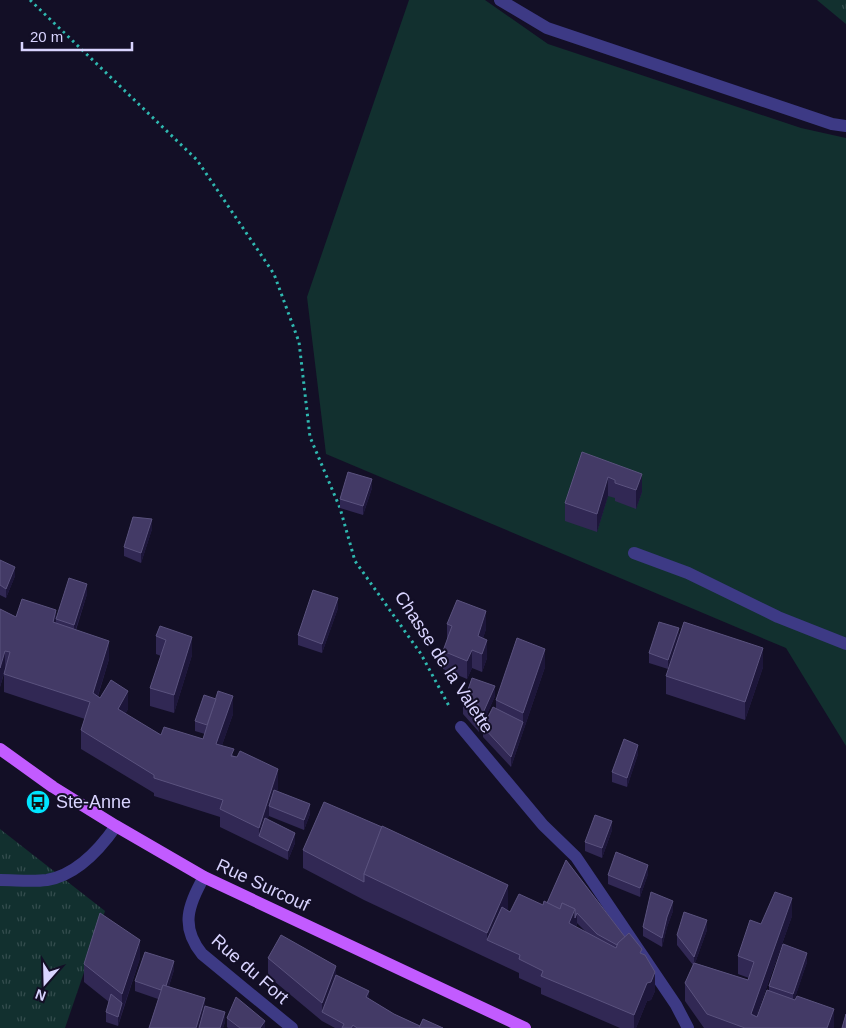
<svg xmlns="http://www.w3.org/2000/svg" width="846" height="1028" viewBox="0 0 846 1028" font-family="Helvetica,sans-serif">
<defs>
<pattern id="park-tufts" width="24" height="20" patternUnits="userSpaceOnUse" patternTransform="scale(1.25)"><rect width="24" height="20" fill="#12302f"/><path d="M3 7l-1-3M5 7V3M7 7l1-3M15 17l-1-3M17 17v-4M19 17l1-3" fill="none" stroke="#344d4e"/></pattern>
</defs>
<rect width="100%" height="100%" fill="#130f26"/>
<g fill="url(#park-tufts)">
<polygon points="817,0 846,0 846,24"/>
<polygon points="0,829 105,911 65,1028 0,1028"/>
</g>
<polygon fill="#12302f" points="409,0 485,0 548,44 801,128 846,138 846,746 786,648 326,454 307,297"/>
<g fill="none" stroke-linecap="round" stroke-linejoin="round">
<polyline stroke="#2fb8b0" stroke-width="3" stroke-dasharray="2.5 4" stroke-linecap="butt" points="30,0 197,160 274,274 299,342 310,437 340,508 355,561 421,654 449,706"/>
<g stroke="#3d3a85" stroke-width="12">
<polyline points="500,0 547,28 832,124 846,126"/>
<polyline points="634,553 688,573 778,617 846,644"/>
<polyline points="461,727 543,825 576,857 676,1005 688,1028"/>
<path d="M204,877C188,905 180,927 202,954L292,1028"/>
<path d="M0,880C16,880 31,882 47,880C76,875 100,849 116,826"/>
</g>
<polyline stroke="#c25bff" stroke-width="12" points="0,749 53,787 116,826 204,877 525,1028"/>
</g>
<g fill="#312854" fill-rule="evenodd">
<polygon points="582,452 642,492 636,509 615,501 615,498 608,496 597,532 565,521 565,503"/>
<polygon points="372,488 363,515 340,508 340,499"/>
<polygon points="152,529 141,563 124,556 124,547"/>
<polygon points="0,560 15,576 6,598 0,595"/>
<polygon points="87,594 76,630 109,659 98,696 100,698 128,709 125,714 161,735 203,739 205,734 195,731 195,721 233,714 222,745 234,756 278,788 277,791 310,814 304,830 269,816 269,815 267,820 295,843 288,860 220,827 220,817 154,796 154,793 81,749 81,730 85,719 4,692 4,674 0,687 0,609 16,617 56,619"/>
<polygon points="338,608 322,653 298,645 298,635"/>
<polygon points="447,624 486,629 483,638 487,658 482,672 472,668 467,679 443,669 443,651 447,641"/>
<polygon points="160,626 192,655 174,713 150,706 150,688 161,656 156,654 156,636"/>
<polygon points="679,638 668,669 649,663 649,653"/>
<polygon points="545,667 511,767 483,737 483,727 496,709 496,700"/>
<polygon points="763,667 745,720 666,694 666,676"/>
<polygon points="495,696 479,732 463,714 463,704"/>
<polygon points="638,754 627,787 612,782 612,772"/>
<polygon points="612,830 602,858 585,851 585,842"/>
<path d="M303,850L510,912L543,905L547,903L566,860L625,937L642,954L655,991L651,1000L647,1001L636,1028H620L541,994V988L519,978V973L364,900L303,868ZM577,923L587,933L576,927Z"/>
<polygon points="648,874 640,897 608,884 608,875"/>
<polygon points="673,911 667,927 662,947 643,936 643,927"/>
<polygon points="792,916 756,1017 757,1017 769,990 769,986 807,962 794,1000 833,1028 704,1028 685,1001 685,983 693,965 677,945 677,935 707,930 695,963 748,980 749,978 738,974 738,956 761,924"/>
<polygon points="140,958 118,1026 106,1022 106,1012 109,1002 84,982 84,964"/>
<polygon points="268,958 336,975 369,999 394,1014 420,1026 443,1028 335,1028 322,1021 268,976"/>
<polygon points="174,970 169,986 205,1006 225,1022 223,1028 149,1028 158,999 135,991 135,981"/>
<polygon points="227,1018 265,1028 228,1028 227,1027"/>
</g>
<g fill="#1d163a">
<polygon points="642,474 642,492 636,509 636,490"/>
<polygon points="608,477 608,496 597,532 597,514"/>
<polygon points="372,479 372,488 363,515 363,506"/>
<polygon points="152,519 152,529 141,563 141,553"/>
<polygon points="15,567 15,576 6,598 6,589"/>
<polygon points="87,584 87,594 74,634 74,625"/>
<polygon points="338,598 338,608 322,653 322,644"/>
<polygon points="56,610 56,628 53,622"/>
<polygon points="486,611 486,629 478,654 478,636"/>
<polygon points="679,628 679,638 668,669 668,660"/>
<polygon points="192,637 192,655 174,713 174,695"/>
<polygon points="487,640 487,658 482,672 482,654"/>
<polygon points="109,641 109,659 93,711 93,693"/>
<polygon points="763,648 763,667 745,720 745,702"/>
<polygon points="545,649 545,667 511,767 511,757 523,722 523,713"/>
<polygon points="472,650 472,668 467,679 467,661"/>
<polygon points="5,651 5,669 0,687 0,668"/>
<polygon points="495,686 495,696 479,732 479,722"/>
<polygon points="128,691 128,709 118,728 118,709"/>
<polygon points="233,696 233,714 216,762 216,744"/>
<polygon points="638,745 638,754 627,787 627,778"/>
<polygon points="278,769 278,788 272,807 269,806 269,815 262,838 259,836 259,828"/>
<polygon points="310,804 310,814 304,830 304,820"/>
<polygon points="612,821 612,830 602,858 602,848"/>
<polygon points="295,833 295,843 288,860 288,851"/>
<polygon points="648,865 648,874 640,897 640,888"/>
<polygon points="508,885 508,910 487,940 487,933"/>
<polygon points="792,898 792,916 752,1028 751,1014"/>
<polygon points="673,901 673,911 667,927 662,947 662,938 667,917"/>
<polygon points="575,909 577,913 577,923 569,941 569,923"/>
<polygon points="707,920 707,930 694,966 694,957"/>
<polygon points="140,940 140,958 122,1012 122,994"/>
<polygon points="807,953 807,962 793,1004 793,994"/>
<polygon points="174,961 174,970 164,1001 164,991"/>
<polygon points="336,966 336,985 322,1012 322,1003"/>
<polygon points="655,972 655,991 651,1000 647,1001 636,1028 634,1028 634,1015 647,983"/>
<polygon points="369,991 369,1000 366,997"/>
<polygon points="205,998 205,1016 202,1028 196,1028"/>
<polygon points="122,1003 122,1012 118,1026 118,1017"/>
<polygon points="834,1009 834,1028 827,1028"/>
<polygon points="225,1012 225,1022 223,1028 220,1028"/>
<polygon points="265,1021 265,1028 260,1028"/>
</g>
<g fill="#433a66" stroke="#5a527e">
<polygon points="582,452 642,474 636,490 615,483 615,480 608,477 597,514 565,503"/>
<polygon points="348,472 372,479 363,506 340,499"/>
<polygon points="133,517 152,519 141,553 124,547"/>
<polygon points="0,560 15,567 6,589 0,585"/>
<polygon points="69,578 87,584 74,625 56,619"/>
<polygon points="313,590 338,598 322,644 298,635"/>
<polygon points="22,599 56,610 53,622 109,641 93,693 100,698 111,680 128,691 118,709 161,735 164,727 203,739 218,691 233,696 216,744 234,749 231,756 237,757 240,751 278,769 259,828 220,809 223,800 154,778 154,775 81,730 90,702 4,674 10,652 5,651 0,668 0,609 16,617"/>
<polygon points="457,600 486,611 478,636 487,640 482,654 472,650 467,661 443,651 452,626 447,624"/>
<polygon points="659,622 679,628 668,660 649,653"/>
<polygon points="684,622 763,648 745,702 666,676"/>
<polygon points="160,626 192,637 174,695 150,688 166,640 156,636"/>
<polygon points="517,638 545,649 523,713 496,700"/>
<polygon points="472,678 495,686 479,722 463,704"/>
<polygon points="204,695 216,699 207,725 195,721"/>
<polygon points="493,707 523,722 511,757 483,727"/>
<polygon points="624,739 638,745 627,778 612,772"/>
<polygon points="274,790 310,804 304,820 269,806"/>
<polygon points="324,802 382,827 364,874 364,882 303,850"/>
<polygon points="595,815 612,821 602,848 585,842"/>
<polygon points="265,818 295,833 288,851 259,836"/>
<polygon points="382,826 508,885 487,933 364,874"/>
<polygon points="616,852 648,865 640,888 608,875"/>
<polygon points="566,860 625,937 618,943 617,945 597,934 577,913 575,918 575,909 562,903 560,909 547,903"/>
<polygon points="651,892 673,901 667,917 662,938 643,927"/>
<polygon points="775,892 792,898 751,1014 757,1017 767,990 795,1000 797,996 834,1009 827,1028 745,1028 707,1014 685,983 694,963 748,980 754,962 738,956 750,920 761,924"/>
<polygon points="519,894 543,905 544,901 560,909 562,903 575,909 569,923 616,948 618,943 629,933 642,949 640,953 645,955 655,972 651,982 647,983 634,1015 541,976 543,971 519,959 520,955 487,940 502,907 510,912"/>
<polygon points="684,912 707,920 694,957 677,935"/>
<polygon points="100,913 140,940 122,994 84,964"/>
<polygon points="281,935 336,966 322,1003 268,958"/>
<polygon points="783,944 807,953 793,994 769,986"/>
<polygon points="145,952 174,961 166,986 163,985 161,990 135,981"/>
<polygon points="336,975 369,991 366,997 394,1014 420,1026 419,1028 357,1028 353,1025 351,1028 342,1028 344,1024 322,1012"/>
<polygon points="163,985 205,998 196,1028 149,1028"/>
<polygon points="111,994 122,1003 118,1017 106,1012"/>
<polygon points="236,997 265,1021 260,1028 240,1028 227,1018"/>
<polygon points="205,1006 225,1012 220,1028 199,1028"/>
<polygon points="846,1014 846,1028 842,1028"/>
<polygon points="423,1019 443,1028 419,1028"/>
</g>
<defs>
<g id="bus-disc" transform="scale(1.25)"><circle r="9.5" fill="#00e5ff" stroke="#130f26"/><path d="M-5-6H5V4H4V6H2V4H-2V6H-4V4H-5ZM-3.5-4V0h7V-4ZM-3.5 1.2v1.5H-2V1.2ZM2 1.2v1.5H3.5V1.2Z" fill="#111"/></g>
</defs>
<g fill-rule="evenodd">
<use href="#bus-disc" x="38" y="802"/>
</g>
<g text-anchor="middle" stroke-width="4" stroke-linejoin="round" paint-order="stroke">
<g font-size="18" fill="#d9d4ff" stroke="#130f26">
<text transform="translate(444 662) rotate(57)" y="6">Chasse de la Valette</text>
<text transform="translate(263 885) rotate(25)" y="6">Rue Surcouf</text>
<text transform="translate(250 969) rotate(41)" y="6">Rue du Fort</text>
</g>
<g font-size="18" fill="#d9d4ff" stroke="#130f26" text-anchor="start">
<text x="56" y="808">Ste-Anne</text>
</g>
</g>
<g transform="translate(45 983) rotate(200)" stroke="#130f26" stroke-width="4" paint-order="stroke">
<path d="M0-4L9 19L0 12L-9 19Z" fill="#d9d4ff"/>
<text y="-8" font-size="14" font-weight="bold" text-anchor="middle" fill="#d9d4ff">N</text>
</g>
<path d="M22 42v8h110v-8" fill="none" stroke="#d9d4ff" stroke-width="2.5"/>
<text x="30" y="42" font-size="15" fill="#d9d4ff" stroke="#130f26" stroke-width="4" paint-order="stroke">20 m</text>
</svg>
